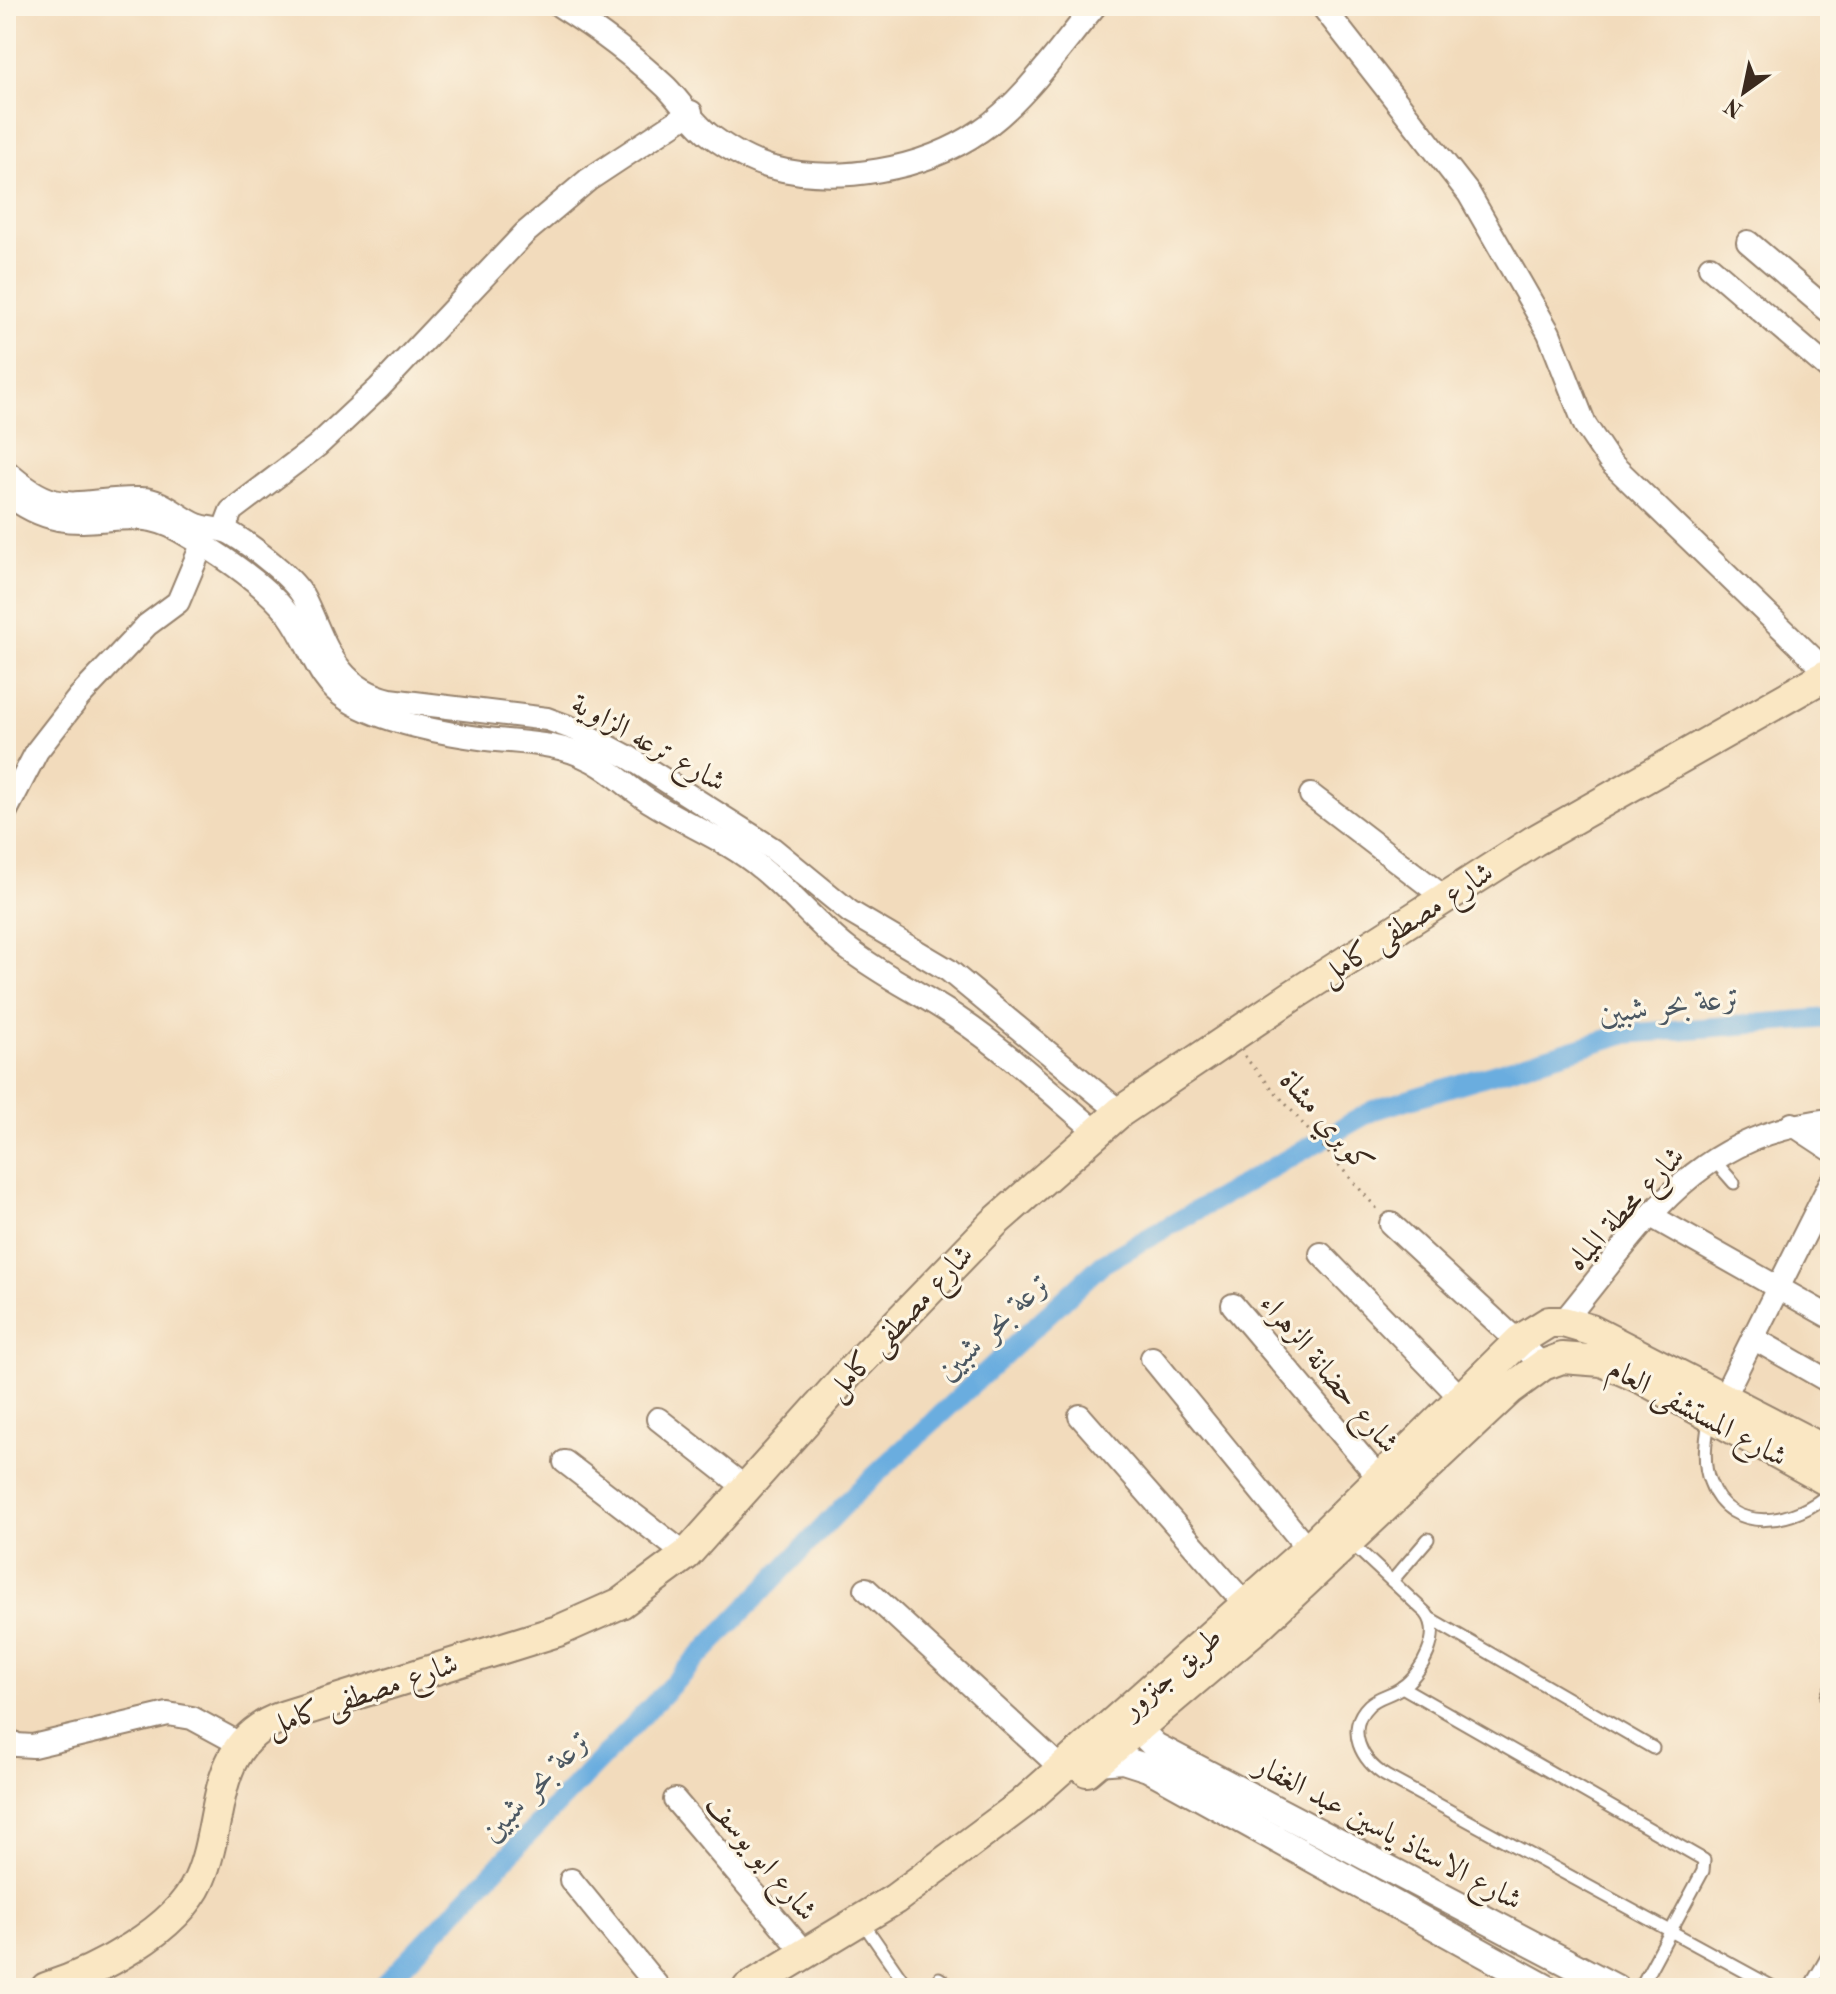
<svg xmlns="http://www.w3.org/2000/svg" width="1836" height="1994" viewBox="0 0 1836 1994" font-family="'Old Standard TT',Amiri,serif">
<rect width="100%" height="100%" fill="#fcf5e5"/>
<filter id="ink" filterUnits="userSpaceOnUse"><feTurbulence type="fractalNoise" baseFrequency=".0125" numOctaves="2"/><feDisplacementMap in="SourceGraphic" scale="16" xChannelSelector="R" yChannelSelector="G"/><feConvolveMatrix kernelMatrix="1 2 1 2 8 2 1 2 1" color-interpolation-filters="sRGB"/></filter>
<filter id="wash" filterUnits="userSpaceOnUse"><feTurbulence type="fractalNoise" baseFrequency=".006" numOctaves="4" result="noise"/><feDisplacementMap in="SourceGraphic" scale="32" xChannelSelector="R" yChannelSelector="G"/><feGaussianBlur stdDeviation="1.8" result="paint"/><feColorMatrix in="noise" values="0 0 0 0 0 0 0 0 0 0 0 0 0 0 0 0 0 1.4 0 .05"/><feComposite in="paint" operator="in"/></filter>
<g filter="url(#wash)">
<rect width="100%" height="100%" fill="#f2dbbc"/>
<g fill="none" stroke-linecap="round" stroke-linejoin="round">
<polyline stroke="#6baddf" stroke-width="20" points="381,1988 856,1493 1102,1264 1374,1110 1624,1034 1830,1018"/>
</g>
</g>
<g filter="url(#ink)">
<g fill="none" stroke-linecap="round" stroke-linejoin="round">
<g stroke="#96826d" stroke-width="15">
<g id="service">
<polyline points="1713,1159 1734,1183"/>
<path d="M1709,1420C1706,1439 1702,1463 1710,1482C1730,1537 1797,1524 1830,1492"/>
<path d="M1350,1542L1426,1613C1443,1634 1422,1673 1402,1687C1392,1695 1378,1696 1369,1705C1344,1729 1362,1762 1386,1776L1775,1988"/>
<polyline points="1392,1581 1428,1539"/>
<polyline points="1431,1619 1653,1748"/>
<polyline points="1402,1687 1704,1860 1703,1871 1640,1988"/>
<polyline points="1830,1689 1827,1697 1830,1710"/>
<polyline points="870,1933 908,1988"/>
<polyline points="939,1978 954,1988"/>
<polyline points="1809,1988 1830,1952"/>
</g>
</g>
<g stroke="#96826d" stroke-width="26">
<g id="minor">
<path d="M560,6C598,30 633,56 666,87C681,102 694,124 711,136C729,149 748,161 770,167C836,185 924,170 980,131C1023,103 1062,45 1095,6"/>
<polyline points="1322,6 1469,194 1549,333 1585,425 1610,462 1829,674"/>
<polyline points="1748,242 1830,312"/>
<polyline points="1710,267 1830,370"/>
<path d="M6,471C62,522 78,497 142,499C162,499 178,517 197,525C207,529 222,528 232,534C252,546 294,578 304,598C326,643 334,687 390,700L547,719L577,730L630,758L773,849L850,912L948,970L1120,1112"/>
<path d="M6,493C76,550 119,496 180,531C217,552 262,581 289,615C311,644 315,679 348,700C382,722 447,734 487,739C522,743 557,742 589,759C613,770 631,791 654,804C689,826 729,841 761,868C792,893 816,924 848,949C883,976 922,994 959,1019C1008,1052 1052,1094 1097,1132"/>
<polyline points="228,531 226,524 231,511 317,446 379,388 525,233 588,180 691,112"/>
<polyline points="1311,795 1445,898"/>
<polyline points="6,811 37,751 79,697 147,625 178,602 202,545"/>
<polyline points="1792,1124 1830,1149"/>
<polyline points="1651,1216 1830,1317"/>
<polyline points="1391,1224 1543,1365"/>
<polyline points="1321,1254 1462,1399"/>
<polyline points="1233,1305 1381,1480"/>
<path d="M1563,1322C1645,1223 1692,1136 1830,1120"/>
<polyline points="1753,1338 1830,1382"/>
<polyline points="1152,1358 1308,1549"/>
<polyline points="1724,1396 1830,1184"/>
<polyline points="1080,1416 1247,1606"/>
<polyline points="658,1419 747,1489"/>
<polyline points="565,1462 686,1555"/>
<polyline points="866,1589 1060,1767"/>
<polyline points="6,1738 16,1745 33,1746 168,1714 192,1718 240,1744"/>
<polyline points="675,1800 804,1952"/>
<polyline points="571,1880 659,1988"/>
</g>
</g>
<g stroke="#96826d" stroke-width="30">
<g id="tertiary">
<polyline points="1142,1725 1147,1738 1155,1746 1616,1988"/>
<polyline points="1097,1762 1123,1760 1148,1768 1546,1988"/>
</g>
</g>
<g stroke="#96826d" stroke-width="34">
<g id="secondary">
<polyline points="1087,1771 1255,1629 1509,1390 1543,1365 1562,1358 1602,1361 1645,1380 1830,1482"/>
<path d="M46,1988C96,1972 176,1931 199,1880C226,1819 207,1742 285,1716L558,1631L621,1603L686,1555L848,1374L994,1223L1120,1112L1292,996L1534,841L1830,673"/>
<polyline points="748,1988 895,1899 1022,1804 1308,1549 1520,1340 1549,1322 1563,1322 1591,1330 1830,1453"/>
</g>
</g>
<polyline stroke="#96826d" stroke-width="3" stroke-dasharray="2 6" stroke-linecap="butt" points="1244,1056 1378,1210"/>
<use href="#service" stroke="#fff" stroke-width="11"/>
<use href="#minor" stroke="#fff" stroke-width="22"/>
<use href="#tertiary" stroke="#fff" stroke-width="26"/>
<use href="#secondary" stroke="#fae7c3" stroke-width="30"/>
</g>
</g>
<g text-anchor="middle" stroke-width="6" stroke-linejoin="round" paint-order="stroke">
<g font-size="30" fill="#3b2a1e" stroke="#fcf5e5">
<text transform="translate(649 742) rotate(29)" y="10">شارع ترعه الزاوية</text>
<text transform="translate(1406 923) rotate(-33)" y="10">شارع مصطفى كامل</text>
<text transform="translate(1327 1121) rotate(49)" y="10">كوبري مشاة</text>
<text transform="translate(1625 1208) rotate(-47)" y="10">شارع محطة المياه</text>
<text transform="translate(899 1322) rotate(-47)" y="10">شارع مصطفى كامل</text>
<text transform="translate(1330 1373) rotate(50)" y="10">شارع حضانة الزهراء</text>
<text transform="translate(1698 1412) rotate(28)" y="10">شارع المستشفى العام</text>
<text transform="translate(1171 1672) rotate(-41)" y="10">طريق جنزور</text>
<text transform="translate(362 1694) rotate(-19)" y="10">شارع مصطفى كامل</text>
<text transform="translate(1389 1832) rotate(28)" y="10">شارع الاستاذ ياسين عبد الغفار</text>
<text transform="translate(762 1857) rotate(50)" y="10">شارع ابو يوسف</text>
</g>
<g font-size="32" font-style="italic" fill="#4c5862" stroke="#fcf5e5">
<text transform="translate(1670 1004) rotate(-7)" y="11">ترعة بحر شبين</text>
<text transform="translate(993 1325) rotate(-43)" y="11">ترعة بحر شبين</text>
<text transform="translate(535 1784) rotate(-46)" y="11">ترعة بحر شبين</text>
</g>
</g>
<rect width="1836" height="1994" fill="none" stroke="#fcf5e5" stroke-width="32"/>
<g transform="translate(1744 92) rotate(213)" stroke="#fcf5e5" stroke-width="6" paint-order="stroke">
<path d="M0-6L14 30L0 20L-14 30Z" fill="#3b2a1e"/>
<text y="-12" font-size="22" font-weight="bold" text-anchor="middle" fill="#3b2a1e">N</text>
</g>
</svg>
